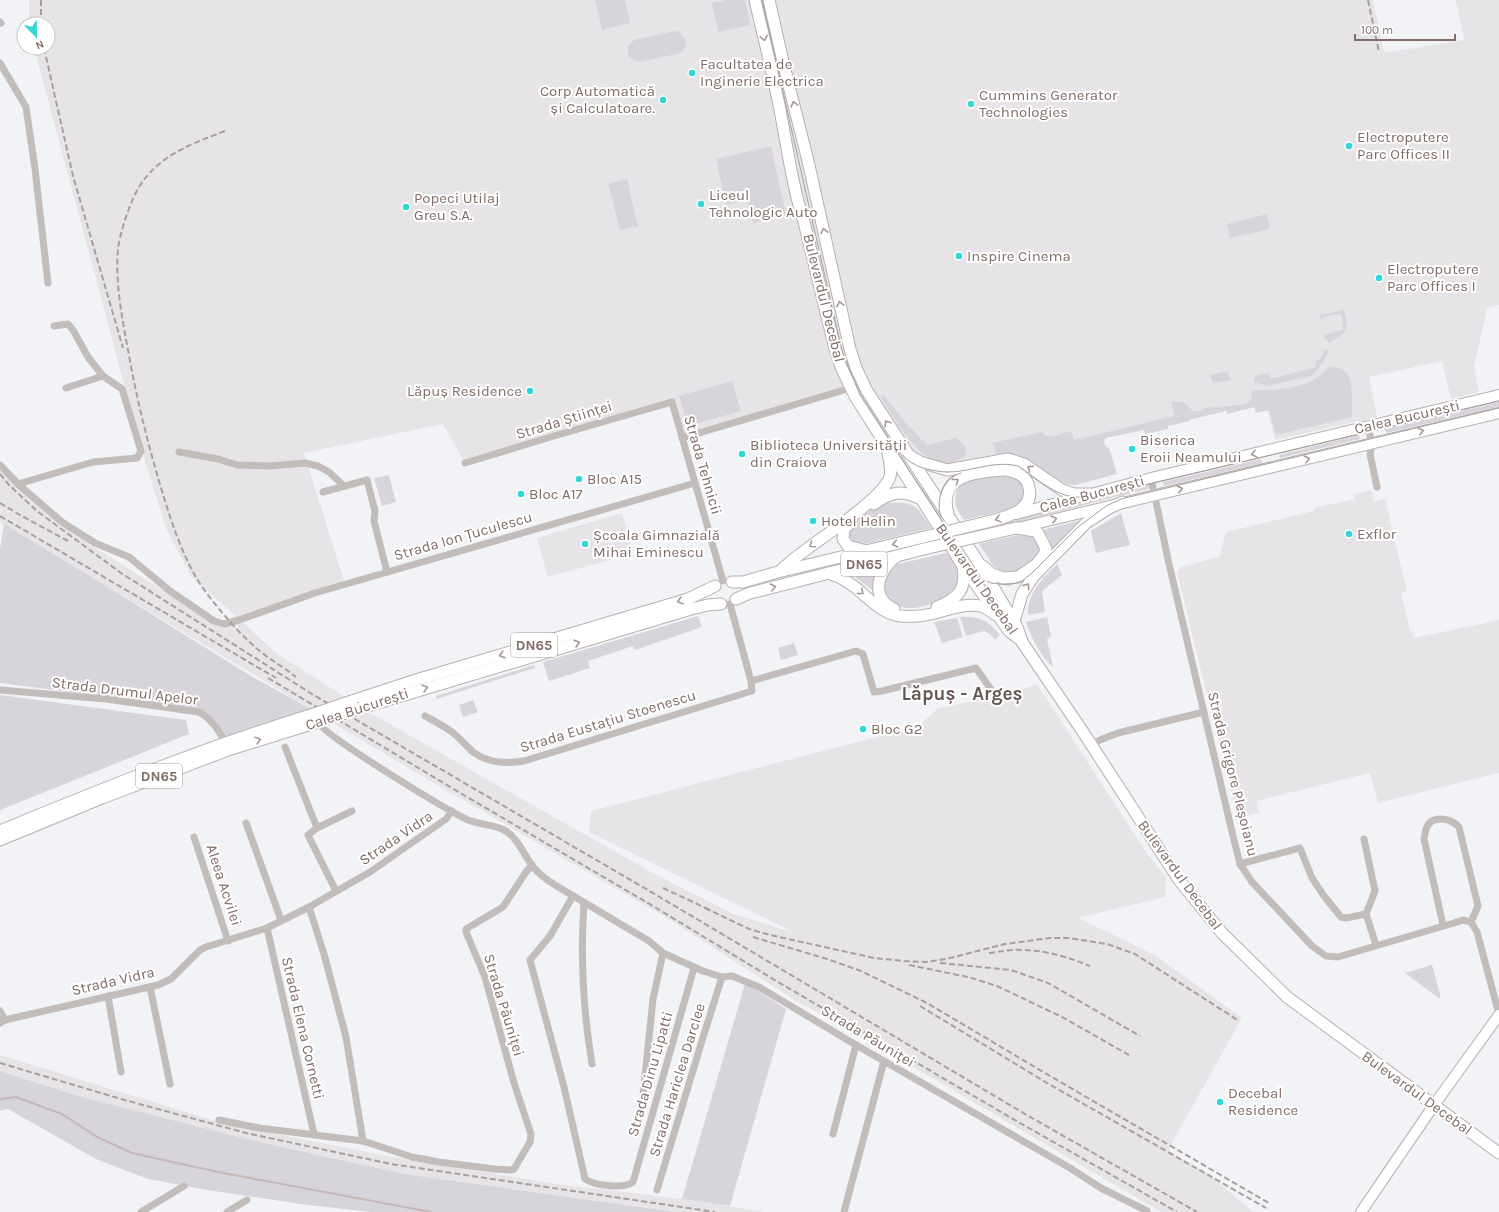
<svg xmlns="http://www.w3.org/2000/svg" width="1499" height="1212" viewBox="0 0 1499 1212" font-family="Karla,sans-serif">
<rect width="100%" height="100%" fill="#f2f3f6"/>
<g fill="#e6e4e6">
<polygon points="29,0 1373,0 1384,53 1464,40 1458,9 1455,0 1499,0 1499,305 1487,308 1474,367 1479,392 1451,399 1442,361 1369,377 1377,417 1275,440 1265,400 1024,452 964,468 947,470 908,456 863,384 682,438 672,402 465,463 443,424 304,453 345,584 240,620 276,653 345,697 311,709 0,522 0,470 71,532 219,626 227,625 239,619 191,576 166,528 144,458 34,48 48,48 48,24 29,24"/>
<polygon points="1372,490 1374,502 1385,499 1407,591 1401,593 1410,631 1413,631 1414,638 1499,620 1499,773 1378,803 1370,773 1256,801 1259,813 1237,818 1177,572 1181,567 1219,557 1226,532 1314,511 1314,508 1355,499 1354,494"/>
<polygon points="622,513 632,549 627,555 548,577 537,538"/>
<polygon points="1037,684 1146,852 1166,877 1165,897 1078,918 1155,955 1242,1018 1168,1150 1211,1176 1253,1212 1161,1212 881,1048 793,999 672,921 403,765 335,724 370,713 651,872 731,913 795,933 589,832 591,811 919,726 937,709 1021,690"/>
<polygon points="0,1055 225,1124 393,1157 557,1184 682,1199 765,1212 675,1212 404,1174 255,1141 78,1096 0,1071"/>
</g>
<g fill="#d7d4dc">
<polygon points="595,0 625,0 630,23 602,30"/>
<polygon points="726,0 745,0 750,25 718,32 712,3"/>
<polygon points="675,31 681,33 685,40 686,45 681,53 640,62 635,61 628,56 628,46 634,40"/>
<polygon points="771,146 786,215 753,223 747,200 726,205 716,159"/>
<polygon points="627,179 638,226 620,230 608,184"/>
<polygon points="1267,214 1270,229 1230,238 1227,224"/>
<path d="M1344,310C1350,333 1347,331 1329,343L1325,338L1324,335L1343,330V323L1341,314L1322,317V320L1321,321L1320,315Z"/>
<path d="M1324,349L1328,350L1326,357L1318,369L1311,376L1267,386L1254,382L1255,376L1268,373L1270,379L1316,367L1315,362C1321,358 1324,356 1324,349Z"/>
<path d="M1330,366C1334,367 1340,368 1343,370C1355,377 1351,404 1352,417L1276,435L1269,410L1256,413L1254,407L1227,414L1226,411L1189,420L1190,421L1168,426V429L1145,434L1144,430L1105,438L1104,444L1107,448L1109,447L1117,474L1075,485L1066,484L1010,453L997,454L992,443L1042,432L1044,435L1051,437L1071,431L1074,440L1174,416L1171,402C1174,402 1179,401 1182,402C1191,405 1190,417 1206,408L1246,404L1251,400L1252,390C1271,391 1296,389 1313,380C1319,377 1325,371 1330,366Z"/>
<polygon points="1228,371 1230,380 1213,383 1210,375"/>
<polygon points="732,381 741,411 688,426 679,396"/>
<path d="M884,395L910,429L912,428L922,441L925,440L927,445L956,438L965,446L966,456C927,483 897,422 880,396Z"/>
<polygon points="1499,402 1499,407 1386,433 1385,429"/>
<polygon points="1359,435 1360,439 1280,458 1279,455"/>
<polygon points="1261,459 1262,463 1164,486 1163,482"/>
<polygon points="389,475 396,502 382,506 374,478"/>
<path d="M996,475C1007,476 1017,475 1022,486C1025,491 1025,499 1020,503C1014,510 975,517 964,520C962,517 959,513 957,509C953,499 956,483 967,480C976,477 987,476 996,475Z"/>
<polygon points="1150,485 1151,488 1006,525 1006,523"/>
<path d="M884,503C915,502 915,503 931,528L864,544C856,543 852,541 847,534L851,525L876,506Z"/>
<polygon points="1121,513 1130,545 1096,553 1091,531"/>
<polygon points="1077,521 1079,523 1052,549 1049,539 1043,530"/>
<polygon points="4,524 116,592 251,676 311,709 226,737 201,709 0,683 0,549"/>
<polygon points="1018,535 1033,537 1040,546 1041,552 1026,570 1003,574 992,564 979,544"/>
<path d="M946,553C959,567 964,574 956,592C949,596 942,601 934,603C918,610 889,613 885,590C884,580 887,573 893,565Z"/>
<path d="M1057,564L1062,575L1042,591L1045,612L1028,615C1028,591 1042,580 1057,564Z"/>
<polygon points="879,568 874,585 876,593 851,574"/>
<polygon points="698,616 702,627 635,650 633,646 588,661 590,668 549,681 543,662"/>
<path d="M960,617C979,616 988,620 1000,635L995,640L990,634L984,631L966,636Z"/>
<path d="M1047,617L1051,636L1047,639L1053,667C1042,658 1030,636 1026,622Z"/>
<polygon points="957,618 963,637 942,643 934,622"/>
<polygon points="794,643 798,655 781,660 778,648"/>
<polygon points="534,665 535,668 436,699 436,696"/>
<polygon points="0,695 186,720 189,734 0,810"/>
<polygon points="473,700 478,712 463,717 459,705"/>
<polygon points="1432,965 1440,994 1440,999 1405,973"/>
<polygon points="745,984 751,986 786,1009 730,1206 682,1199"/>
<polygon points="0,1071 78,1096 255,1141 404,1174 675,1212 372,1212 308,1205 207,1190 148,1179 96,1159 8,1109 0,1111"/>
</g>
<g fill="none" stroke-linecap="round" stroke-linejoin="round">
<polyline stroke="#c6b8b8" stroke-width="2" points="0,1099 16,1097 62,1114 97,1137 132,1153 218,1172 431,1212"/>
<g stroke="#b7afad" stroke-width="12">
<g id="secondary">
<polyline points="1016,514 1151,478 1499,395"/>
<polyline points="1018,528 1499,413"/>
<polyline points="1361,1212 1434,1105 1499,1015"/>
</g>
</g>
<g stroke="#b7b0ae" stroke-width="13">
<g id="primary">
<path d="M755,0C765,44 777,88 784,132C790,163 794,193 804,222L835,349L841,367L856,398L911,484L922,500L963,566L1009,631L1022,641"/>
<polyline points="769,0 784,66 808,161 850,349 856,368 867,391 977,560 1017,627 1022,642 1083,732 1179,880 1222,933 1287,997 1499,1153"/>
<polyline points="910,456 920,462 947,470 1008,459 1024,464 1062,490 1074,494 1090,494"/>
<path d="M874,504C891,491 902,490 921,499"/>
<path d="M948,514C937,474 977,472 1005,470C1014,471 1025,475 1028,484C1038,512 1002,518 983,523"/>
<polyline points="851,522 844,529 843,539 848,546 863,550"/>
<polyline points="983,566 992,574 1003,578 1018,577 1037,564 1044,555 1046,549 1038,533 1035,531 1016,528 986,535"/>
<path d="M782,569C791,561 801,553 811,546C830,532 882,498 890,477C892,469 889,458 887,449"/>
<path d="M828,573C841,577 854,585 864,595C875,604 886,615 901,616C911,617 922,616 931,614C947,610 963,603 980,606C985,607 991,611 996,615"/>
<polyline points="732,582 743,582 778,572 924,537"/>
<polyline points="736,599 750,593 928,548"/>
<path d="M937,607C958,599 967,589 963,566"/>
<path d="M894,609C869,598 878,569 897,556"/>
<polyline points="1014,622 1022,594 1033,577 1086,523 1109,508 1123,502"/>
<polyline points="352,701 416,680 688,599 715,586"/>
<polyline points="361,708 691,609 708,605 721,604"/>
<path d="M0,831C104,788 209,746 317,713"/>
<polyline points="0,840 102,798 228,750 321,721"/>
</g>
</g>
<g stroke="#c2bcba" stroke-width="7">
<polyline points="0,22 1,23"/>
<polyline points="0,63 26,107 35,169 48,283"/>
<polyline points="66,388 103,376"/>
<polyline points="1368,427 1372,443 1370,454 1377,487"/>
<polyline points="682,438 851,388"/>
<polyline points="179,452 218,459 237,465 269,466 305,463 318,466 329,472 344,486"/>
<polyline points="465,463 554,436 672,402 723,581"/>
<polyline points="0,465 18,484 62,522 95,543 129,557 170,591 214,621 224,624 239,620 315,593 695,483"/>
<polyline points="1151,478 1169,564 1233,836 1240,864 1252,882 1312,946 1326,956 1338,957 1454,923 1463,920 1471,922 1477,932 1499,1014"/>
<polyline points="18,484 93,462 137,458 141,451 122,389 103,376 88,357 73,330 68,324 54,326"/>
<polyline points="323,492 367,480 375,511 374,521 387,572"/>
<polyline points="751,681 856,651 863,654 874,692 882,691 976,668 990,688"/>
<path d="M0,690L106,699L199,712C211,718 222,734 226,746"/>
<path d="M425,716C434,721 444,726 452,732C460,738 466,746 473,752C488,763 507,764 524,761L752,691L751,681L730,604"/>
<path d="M316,720C322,735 447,810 468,820C480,825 493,824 504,830C518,837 524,856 534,868C540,875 547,880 555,885L649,941L663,953L703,971L722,977L732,976L759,987L856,1045L1070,1168L1101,1188L1147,1211"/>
<polyline points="1091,745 1100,740 1118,733 1204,712"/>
<polyline points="285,747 317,828"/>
<polyline points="246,823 281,920"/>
<polyline points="194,837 228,941"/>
<polyline points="1364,839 1375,891 1366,914 1376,945"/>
<polyline points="1240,864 1300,848 1312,878 1324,896 1341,917 1346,918 1366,914"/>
<polyline points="336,891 308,835 317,828 352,811"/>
<path d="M573,896L550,936L530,960L564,1087L585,1179C595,1186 624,1189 633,1182L694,968"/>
<path d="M584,903C580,959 583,1009 592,1064"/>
<polyline points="309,907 324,954 346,1037 363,1141"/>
<path d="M1443,925L1424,839C1425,836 1425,832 1426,829C1431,814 1451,818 1459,827L1478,906L1471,922"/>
<polyline points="267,928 314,1134"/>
<polyline points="150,987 170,1084"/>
<polyline points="108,996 121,1072"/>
<polyline points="0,1011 5,1020"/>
<polyline points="0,1023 5,1020 158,985 171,979 200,950 206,947 267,928 309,907 370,872 446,819 452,811"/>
<polyline points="642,1105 653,999 663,953"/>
<polyline points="219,1120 259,1128 363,1141 412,1157 439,1162 494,1169 510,1170 514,1169 530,1142 531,1134 514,1083 485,977 466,932 466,929 503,907 526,872 532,865"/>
<polyline points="833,1134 856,1045"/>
<polyline points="657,1190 701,1044 722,977"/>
<polyline points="141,1212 184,1186"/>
<polyline points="227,1212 247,1200"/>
<polyline points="844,1212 884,1061"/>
</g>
<use href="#secondary" stroke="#fff" stroke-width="10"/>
<use href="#primary" stroke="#fff" stroke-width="11"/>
<g stroke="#a89f9d" stroke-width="1">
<polyline points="762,0 842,351 860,395 942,521 974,573 984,580 991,583 999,584 1009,585 1022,581 1032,573 1078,527 1106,506 1121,499 1499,408"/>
<path d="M903,455C907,461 914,464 920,467C929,470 939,472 948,472C971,472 994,460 1018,466C1037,478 1056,498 1080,497C1094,496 1107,492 1120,490"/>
<polyline points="1115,492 1499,401"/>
<path d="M941,517C935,500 943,478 961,473"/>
</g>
<g stroke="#a89f9d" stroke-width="2" stroke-dasharray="6 3" stroke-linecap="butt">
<polyline points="41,0 41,24"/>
<polyline points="1368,0 1379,52"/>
<polyline points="44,48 73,176 123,348"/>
<path d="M225,131C191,144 159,155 139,187C130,202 120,232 118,249C115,283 122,317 128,350C136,395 146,437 159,481C169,515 182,557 202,587C219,610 239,634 261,652C272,661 285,668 296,677"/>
<polyline points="0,474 9,485 37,511 121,573 312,694 658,896 1025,1114 1197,1212"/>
<polyline points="0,503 20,515 68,541"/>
<polyline points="0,516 276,678"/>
<polyline points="268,678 462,794 653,906 778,982 1020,1123 1177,1212"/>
<polyline points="663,888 710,910"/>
<polyline points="705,908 749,929 770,935 874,958 904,961 926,962 946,959 1005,944 1050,938 1069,938 1107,944 1135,954 1239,1021"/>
<polyline points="753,937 827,959 861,971 927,1003 1050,1076 1269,1203"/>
<path d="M989,953C1000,952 1010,949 1021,950C1045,950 1068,957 1090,966"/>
<polyline points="940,963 1011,970 1048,983 1140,1036"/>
<polyline points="909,965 968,977 997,986 1062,1017 1129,1055"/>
<polyline points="920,1006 1047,1083 1266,1208"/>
<polyline points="0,1063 121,1099 246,1133 391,1164 715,1212"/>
</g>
<g stroke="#b7b0ae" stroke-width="13" stroke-linecap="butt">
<g id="primary-bridge">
<polyline points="924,537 983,523"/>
<polyline points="928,548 986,535"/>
<polyline points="317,713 352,701"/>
<polyline points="321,721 361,708"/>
</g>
</g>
<use href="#primary-bridge" stroke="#fff" stroke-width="11"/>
</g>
<defs><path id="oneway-chevron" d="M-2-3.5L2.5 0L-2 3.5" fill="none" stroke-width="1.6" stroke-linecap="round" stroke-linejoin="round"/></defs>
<g stroke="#a79895">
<use href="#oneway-chevron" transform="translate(764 38) rotate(78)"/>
<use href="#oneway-chevron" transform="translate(794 104) rotate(-105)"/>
<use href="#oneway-chevron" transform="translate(824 231) rotate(-102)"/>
<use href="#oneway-chevron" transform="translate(840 304) rotate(-102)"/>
<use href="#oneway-chevron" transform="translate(887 423) rotate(-122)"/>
<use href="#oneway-chevron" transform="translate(1421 431) rotate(-13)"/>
<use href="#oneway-chevron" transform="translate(1254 454) rotate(166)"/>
<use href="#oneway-chevron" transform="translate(1307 459) rotate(-14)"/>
<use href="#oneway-chevron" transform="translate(1030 468) rotate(-146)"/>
<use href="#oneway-chevron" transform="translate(956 481) rotate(-36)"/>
<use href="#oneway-chevron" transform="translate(1180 489) rotate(-13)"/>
<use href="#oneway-chevron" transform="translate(998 519) rotate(165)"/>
<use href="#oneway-chevron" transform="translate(1054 519) rotate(-14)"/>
<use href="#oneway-chevron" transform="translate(895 544) rotate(167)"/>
<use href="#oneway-chevron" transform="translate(812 545) rotate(145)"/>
<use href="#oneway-chevron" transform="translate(1027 586) rotate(-55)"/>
<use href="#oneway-chevron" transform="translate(773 587) rotate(-14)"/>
<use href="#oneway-chevron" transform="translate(861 592) rotate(39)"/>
<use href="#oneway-chevron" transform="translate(680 601) rotate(163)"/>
<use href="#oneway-chevron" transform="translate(577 643) rotate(-16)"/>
<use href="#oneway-chevron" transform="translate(502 655) rotate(163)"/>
<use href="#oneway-chevron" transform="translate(425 688) rotate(-16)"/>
<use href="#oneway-chevron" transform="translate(258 740) rotate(-17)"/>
</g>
<g fill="#31d7d7" stroke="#fff" stroke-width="1.5">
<circle cx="692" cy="73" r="4"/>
<circle cx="663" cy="100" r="4"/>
<circle cx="971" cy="104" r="4"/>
<circle cx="1349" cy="146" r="4"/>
<circle cx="701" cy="204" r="4"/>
<circle cx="406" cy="207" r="4"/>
<circle cx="959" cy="256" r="4"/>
<circle cx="1379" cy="278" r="4"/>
<circle cx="530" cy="391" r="4"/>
<circle cx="1132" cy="449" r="4"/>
<circle cx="742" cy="454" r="4"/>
<circle cx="579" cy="479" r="4"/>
<circle cx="521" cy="494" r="4"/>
<circle cx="813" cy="521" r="4"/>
<circle cx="1349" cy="534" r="4"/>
<circle cx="585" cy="544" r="4"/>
<circle cx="863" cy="729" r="4"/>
<circle cx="1220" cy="1102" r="4"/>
</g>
<g text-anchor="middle" stroke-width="4" stroke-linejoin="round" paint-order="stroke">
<g fill="#fff" stroke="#a79895" stroke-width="1">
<rect x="841" y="552" width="46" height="24" rx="3"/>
<rect x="511" y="633" width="46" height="24" rx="3"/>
<rect x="136" y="764" width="46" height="24" rx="3"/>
</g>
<g font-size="14" font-weight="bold" fill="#816c67">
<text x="864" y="569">DN65</text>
<text x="534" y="650">DN65</text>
<text x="159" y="781">DN65</text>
</g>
<g font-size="15" fill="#816c67" stroke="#fff" text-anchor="start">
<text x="700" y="69">Facultatea de<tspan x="700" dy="17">Inginerie Electrica</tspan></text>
<text x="655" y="96" text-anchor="end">Corp Automatică<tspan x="655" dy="17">și Calculatoare.</tspan></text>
<text x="979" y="100">Cummins Generator<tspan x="979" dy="17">Technologies</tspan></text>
<text x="1357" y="142">Electroputere<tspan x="1357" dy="17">Parc Offices II</tspan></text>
<text x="709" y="200">Liceul<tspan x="709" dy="17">Tehnologic Auto</tspan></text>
<text x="414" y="203">Popeci Utilaj<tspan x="414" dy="17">Greu S.A.</tspan></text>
<text x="967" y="261">Inspire Cinema</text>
<text x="1387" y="274">Electroputere<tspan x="1387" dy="17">Parc Offices I</tspan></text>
<text x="522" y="396" text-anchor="end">Lăpuș Residence</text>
<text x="1140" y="445">Biserica<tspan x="1140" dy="17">Eroii Neamului</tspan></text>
<text x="750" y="450">Biblioteca Universității<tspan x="750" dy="17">din Craiova</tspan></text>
<text x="587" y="484">Bloc A15</text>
<text x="529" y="499">Bloc A17</text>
<text x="821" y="526">Hotel Helin</text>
<text x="1357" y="539">Exflor</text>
<text x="593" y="540">Școala Gimnazială<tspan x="593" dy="17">Mihai Eminescu</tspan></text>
<text x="871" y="734">Bloc G2</text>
<text x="1228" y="1098">Decebal<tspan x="1228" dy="17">Residence</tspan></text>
</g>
<g font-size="15" fill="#816c67" stroke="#fff">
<text transform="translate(824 298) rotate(76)" y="5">Bulevardul Decebal</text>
<text transform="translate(1407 417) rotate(-13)" y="5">Calea București</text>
<text transform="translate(564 420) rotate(-17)" y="5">Strada Științei</text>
<text transform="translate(703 465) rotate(74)" y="5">Strada Tehnicii</text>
<text transform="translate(1092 494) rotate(-15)" y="5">Calea București</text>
<text transform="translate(463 536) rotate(-16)" y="5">Strada Ion Țuculescu</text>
<text transform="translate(977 579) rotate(55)" y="5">Bulevardul Decebal</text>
<text transform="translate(125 691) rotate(7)" y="5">Strada Drumul Apelor</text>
<text transform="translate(357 709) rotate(-18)" y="5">Calea București</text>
<text transform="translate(608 721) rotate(-17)" y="5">Strada Eustațiu Stoenescu</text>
<text transform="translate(1233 774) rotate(76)" y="5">Strada Grigore Pleșoianu</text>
<text transform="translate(396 838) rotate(-34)" y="5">Strada Vidra</text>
<text transform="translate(1180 875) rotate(54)" y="5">Bulevardul Decebal</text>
<text transform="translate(224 885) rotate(72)" y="5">Aleea Acvilei</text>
<text transform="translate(113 981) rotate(-13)" y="5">Strada Vidra</text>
<text transform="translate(504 1005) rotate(73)" y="5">Strada Păuniței</text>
<text transform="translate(303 1028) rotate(77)" y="5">Strada Elena Cornetti</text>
<text transform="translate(868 1036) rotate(31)" y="5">Strada Păuniței</text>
<text transform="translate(650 1074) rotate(-74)" y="5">Strada Dinu Lipatti</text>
<text transform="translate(677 1080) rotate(-73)" y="5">Strada Hariclea Darclee</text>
<text transform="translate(1417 1093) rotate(36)" y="5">Bulevardul Decebal</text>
</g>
<g font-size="19" font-weight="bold" fill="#675854" stroke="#fff">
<text x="962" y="700">Lăpuș - Argeș</text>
</g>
</g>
<g transform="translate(36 36) rotate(157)"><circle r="19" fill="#ffffff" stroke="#cdc4c2"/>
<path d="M0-3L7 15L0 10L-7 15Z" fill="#31d7d7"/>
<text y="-6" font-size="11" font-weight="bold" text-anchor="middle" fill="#816c67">N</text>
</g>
<path d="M1355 34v6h100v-6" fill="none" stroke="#816c67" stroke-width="2"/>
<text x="1361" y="34" font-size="12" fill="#816c67" stroke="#ffffff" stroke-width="3" paint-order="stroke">100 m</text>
</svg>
